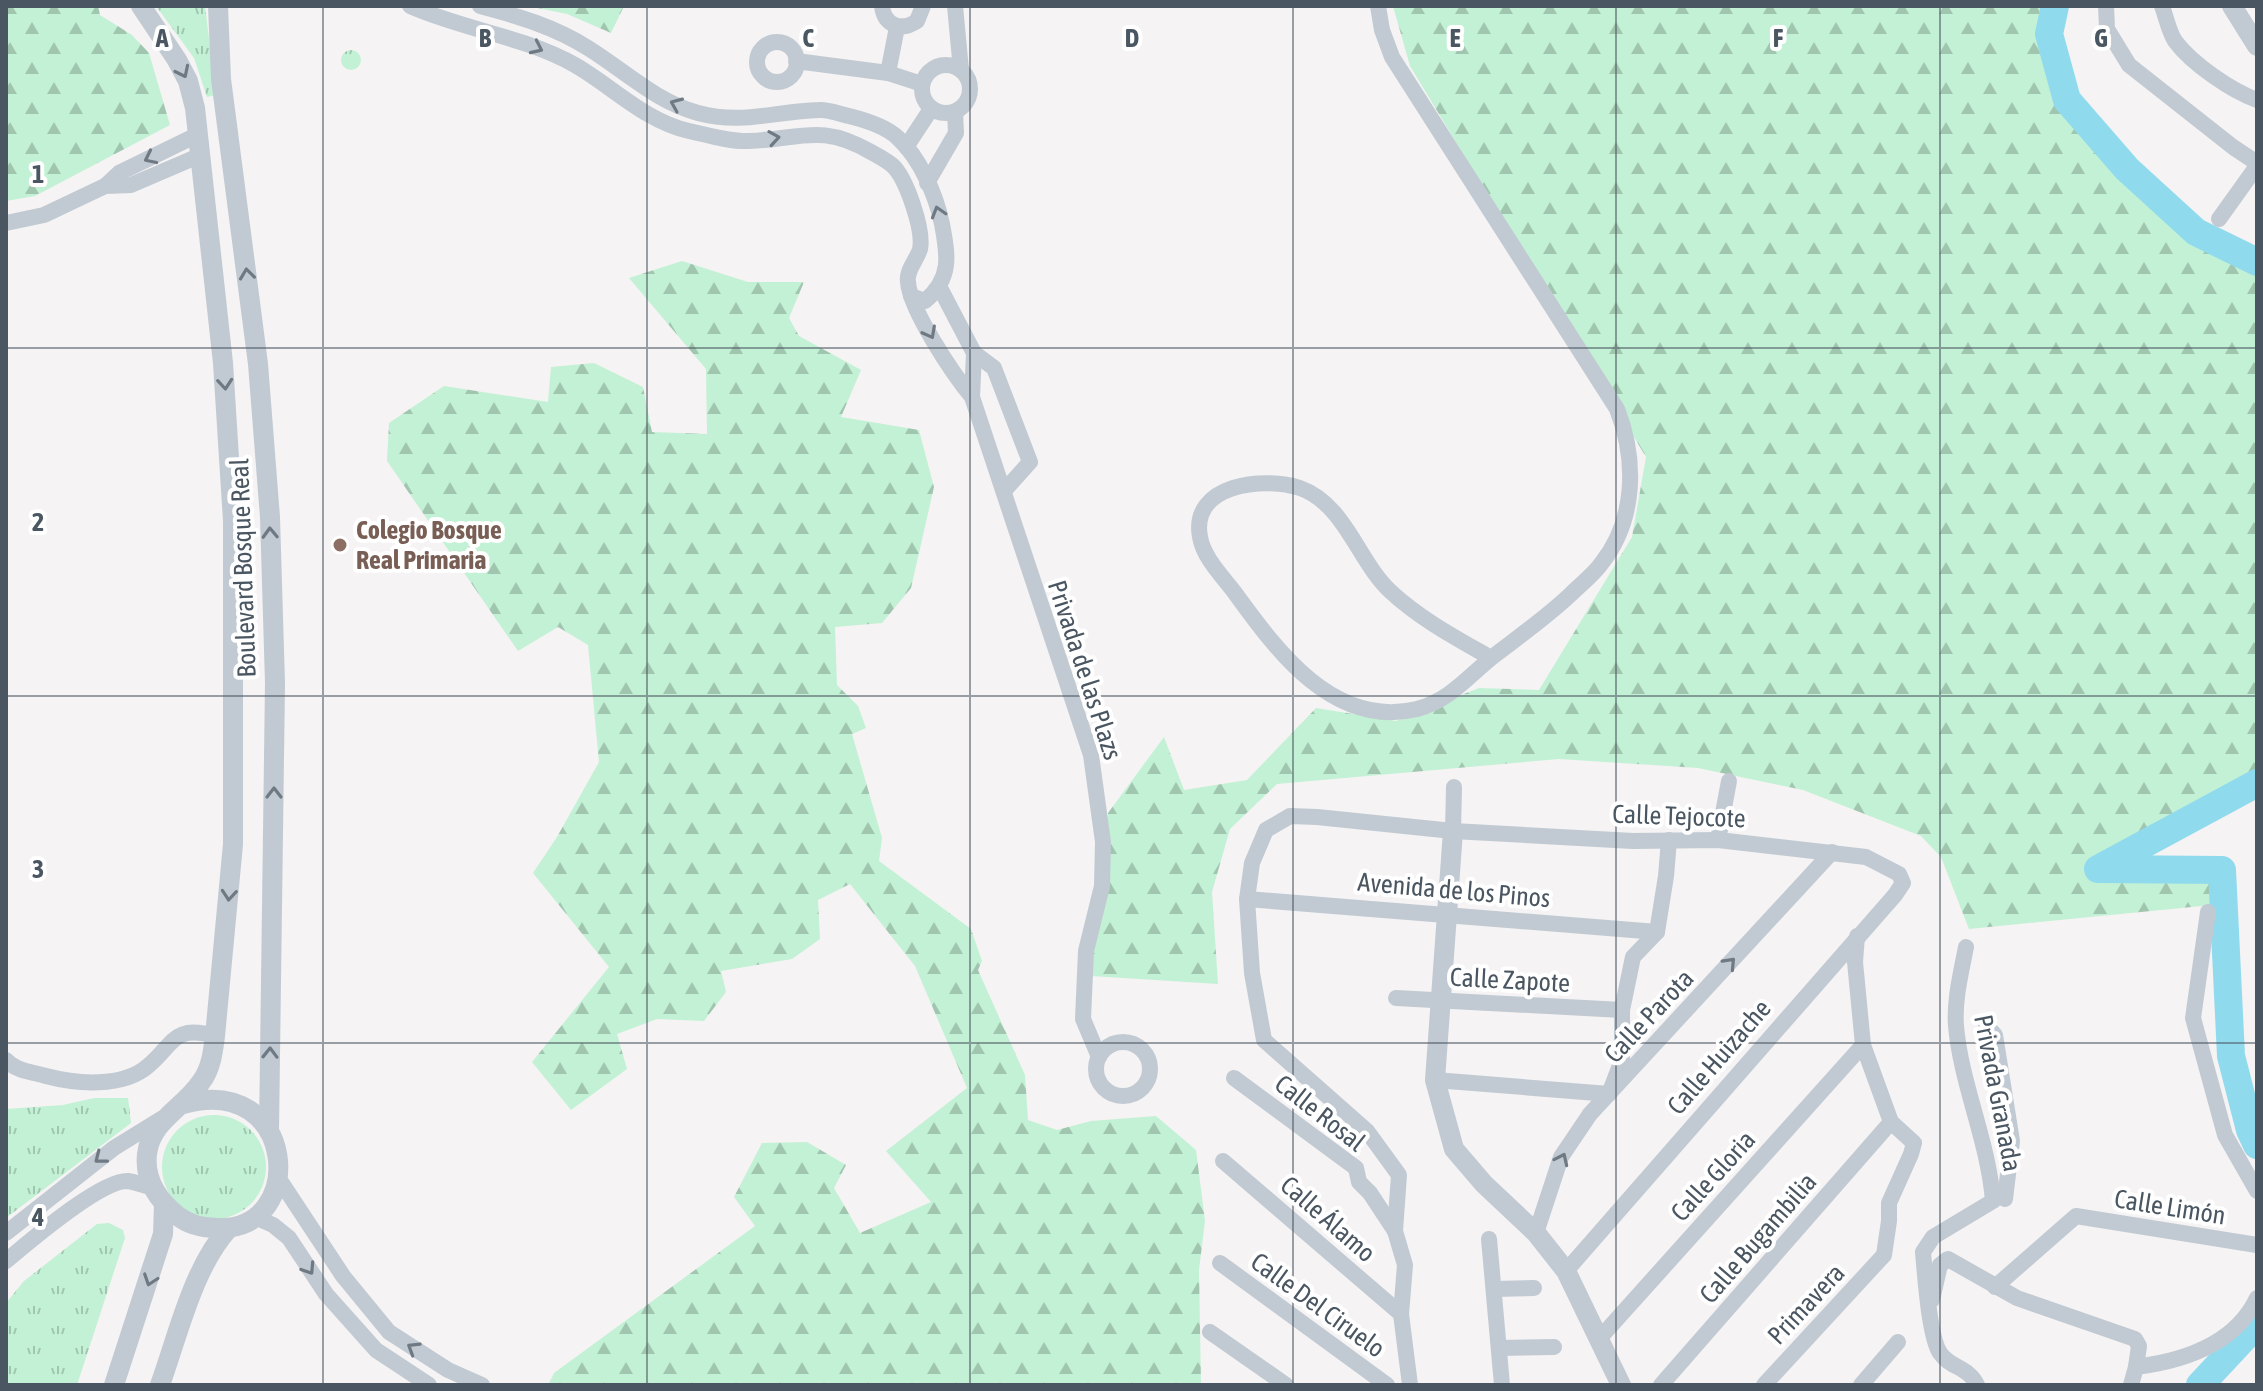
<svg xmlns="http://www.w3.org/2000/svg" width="2263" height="1391" viewBox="0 0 2263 1391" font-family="'Asap Condensed',sans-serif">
<defs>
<pattern id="grass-tufts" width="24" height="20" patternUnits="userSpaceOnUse" patternTransform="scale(2)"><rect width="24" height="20" fill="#c3f1d5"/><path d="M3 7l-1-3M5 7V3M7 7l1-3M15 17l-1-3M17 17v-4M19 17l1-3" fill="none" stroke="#a0c6b0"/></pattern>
<pattern id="forest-firs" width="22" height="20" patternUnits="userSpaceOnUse" patternTransform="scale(2)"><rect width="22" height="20" fill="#c3f1d5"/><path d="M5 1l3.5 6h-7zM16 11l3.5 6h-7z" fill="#a0c6b0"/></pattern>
</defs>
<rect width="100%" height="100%" fill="#f5f3f3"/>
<g fill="url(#grass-tufts)">
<polygon points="156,6 205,6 216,95 207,97 194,58"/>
<circle cx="351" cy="60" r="10"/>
<polygon points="94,1098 128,1098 131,1123 6,1218 6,1109 63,1105"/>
<circle cx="214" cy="1167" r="52"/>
<polygon points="109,1223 123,1230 125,1238 77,1385 6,1385 6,1303 24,1281 97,1224"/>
</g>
<g fill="url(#forest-firs)">
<polygon points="6,6 98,6 100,15 132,35 149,53 170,125 35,196 6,201"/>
<polygon points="528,6 624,6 611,33 567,14"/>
<polygon points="1393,6 2055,6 2049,34 2067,100 2127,169 2196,232 2257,262 2257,783 2099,869 2222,870 2222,904 1969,929 1941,857 1921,836 1803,790 1698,768 1559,759 1277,784 1230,829 1212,892 1218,984 1091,976 1094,942 1108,889 1108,813 1164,737 1184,790 1247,780 1316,708 1396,721 1479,688 1539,690 1632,537 1646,457 1410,66"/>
<polygon points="682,261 748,282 804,282 789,318 799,336 861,370 841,417 919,430 934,487 911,588 882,623 835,627 837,685 858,706 866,728 852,734 882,838 879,861 971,929 982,961 978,970 1025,1075 1028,1120 1057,1130 1091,1121 1156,1116 1196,1150 1205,1221 1199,1270 1201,1385 548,1385 554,1373 755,1226 734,1197 762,1143 807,1142 846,1165 834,1188 860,1233 931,1202 886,1151 967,1088 915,966 850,884 818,900 820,939 792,959 721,971 726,992 704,1021 657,1019 617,1034 627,1069 571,1110 532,1062 609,967 533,873 557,837 599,762 588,645 558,627 518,651 387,461 389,423 444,386 548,402 551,367 594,363 643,387 652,432 707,434 706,369 629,278"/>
</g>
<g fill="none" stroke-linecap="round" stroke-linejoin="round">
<g stroke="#90daee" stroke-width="28">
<polyline points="2055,6 2049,34 2067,100 2127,169 2196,232 2257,262"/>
<polyline points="2257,783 2098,869 2222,870 2231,1056 2250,1130 2257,1145"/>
<polyline points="2200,1385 2257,1324"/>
</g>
<g stroke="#c1cad2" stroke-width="16">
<path d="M410,6C464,30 523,36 575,65C613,87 645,121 689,131C707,135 731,142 749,141C801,139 821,123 871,152C878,156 886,160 892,165C906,177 924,230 920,249C917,260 906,270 908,282C910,310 953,374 972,397L1091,755L1103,842L1102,886L1086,951L1083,1019L1099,1057"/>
<path d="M480,6C518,16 555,27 588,48C625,71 655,101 698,113C743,125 775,111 819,110C828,109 839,114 849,116C865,120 886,126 898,138C920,158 936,195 942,224C948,256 952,278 925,301L911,296"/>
<path d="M882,6C884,25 901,32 917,21L923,6"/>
<polyline points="955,6 961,70"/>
<path d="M1378,6L1382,30L1392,57L1617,409C1637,460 1636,520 1601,564C1593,575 1581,584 1571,594C1548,616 1521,635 1495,655C1469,675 1451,700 1417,709C1334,729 1277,651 1235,593C1223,577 1203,557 1200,537C1190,484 1264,476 1300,488C1345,504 1358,561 1390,591C1420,619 1456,638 1491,658"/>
<polyline points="2106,6 2107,29 2129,65 2233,147 2257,163"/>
<path d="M2162,6C2166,17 2169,32 2175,41C2192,64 2232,91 2257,100"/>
<circle cx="777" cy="62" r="20"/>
<polyline points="796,61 888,73 922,84"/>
<circle cx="946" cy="89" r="24"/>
<polyline points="888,73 897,27"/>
<polyline points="906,147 931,109"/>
<polyline points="927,183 956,133 955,112"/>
<polyline points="105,186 131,185 201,155"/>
<polyline points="2219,219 2257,166"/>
<polyline points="6,223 44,215 105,186 119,173 199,134"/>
<polyline points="940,288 974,353 972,397"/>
<polyline points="974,353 994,368 1030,462 1004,491"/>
<polyline points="1453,831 1454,787"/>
<polyline points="1718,840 1729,781"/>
<polyline points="1247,899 1657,932"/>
<polyline points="2208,912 2193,1018 2225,1135 2257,1191"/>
<path d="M1966,947C1961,973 1954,1000 1956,1026C1961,1084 1988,1140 1993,1201L1933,1237L1923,1252C1925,1274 1929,1337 1940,1353C1950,1368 1969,1367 1977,1385"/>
<polyline points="1396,998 1622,1010"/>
<polyline points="1986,1025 1995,1035 2012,1141 2005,1199"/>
<circle cx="1123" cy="1069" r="27"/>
<path d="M6,1060C16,1071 32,1072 46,1076C76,1084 123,1088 148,1066C174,1045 172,1024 215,1036"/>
<polyline points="1234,1078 1356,1168 1359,1182 1370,1193 1395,1231"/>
<polyline points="1435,1080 1609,1094 1622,1060 1622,1010 1633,957 1657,932 1666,876 1669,840"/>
<polyline points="1223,1161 1401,1314"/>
<polyline points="279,1179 343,1276 389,1332 448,1370 482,1385"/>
<polyline points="255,1217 273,1225 289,1238 326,1294 376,1350 429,1385"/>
<polyline points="6,1233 114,1148 161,1119"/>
<polyline points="1536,1233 1561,1157 1590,1114 1832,852"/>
<polyline points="1489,1239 1502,1385"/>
<path d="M6,1261C29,1242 100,1180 128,1181C135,1182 145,1186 152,1187"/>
<polyline points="1220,1263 1387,1385"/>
<polyline points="1995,1287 2076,1216 2257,1245"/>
<polyline points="1494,1289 1534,1288"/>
<polyline points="1932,1300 1940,1265 1948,1259 2017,1298 2135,1339 2139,1346 2136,1367"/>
<polyline points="1210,1332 1286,1385"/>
<polyline points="1599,1339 1863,1045"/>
<polyline points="1499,1348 1554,1347"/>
<polyline points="1410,1385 1401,1314 1405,1265 1395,1231 1399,1175 1367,1131 1264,1040 1252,973 1247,899 1252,863 1266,830 1290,816 1317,817 1453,831 1633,841 1718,840 1866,857 1899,874 1903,883 1895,895 1566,1271"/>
<polyline points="1661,1385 1891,1122"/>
<polyline points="1764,1385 1884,1255 1889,1221 1889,1203 1911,1154 1914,1143 1891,1122 1863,1045 1855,962 1857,936"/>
<polyline points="1861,1385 1898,1342"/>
<path d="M2131,1385L2136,1367C2183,1361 2235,1345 2257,1298"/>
</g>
<g stroke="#c1cad2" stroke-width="20">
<path d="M141,6L177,60L188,81L195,108L223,363L233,521V844L215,1036C213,1052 211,1069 201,1082C184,1108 151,1120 147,1154C144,1181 159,1201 178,1216C190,1226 204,1228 218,1228C308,1232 298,1072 183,1104"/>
<polyline points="218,6 221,79 258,364 270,517 275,683 269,1131"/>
<polyline points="2232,6 2257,46"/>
<polyline points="1453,831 1435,1080 1454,1149 1484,1184 1536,1233 1566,1271 1621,1385"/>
<polyline points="114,1385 163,1234 164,1205"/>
<path d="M160,1385C178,1335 193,1268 228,1229"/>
</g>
</g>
<defs><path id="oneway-chevron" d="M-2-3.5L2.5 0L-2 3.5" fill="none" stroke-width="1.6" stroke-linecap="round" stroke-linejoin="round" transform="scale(2)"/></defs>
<g stroke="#6e7983">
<use href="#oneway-chevron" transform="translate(537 48) rotate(25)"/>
<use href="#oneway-chevron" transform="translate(183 72) rotate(64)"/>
<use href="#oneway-chevron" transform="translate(676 104) rotate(-157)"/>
<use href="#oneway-chevron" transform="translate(774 138) rotate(-9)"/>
<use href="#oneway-chevron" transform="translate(150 158) rotate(154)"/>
<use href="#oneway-chevron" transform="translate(938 212) rotate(-107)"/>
<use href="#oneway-chevron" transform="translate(247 274) rotate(-97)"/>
<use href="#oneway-chevron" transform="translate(930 333) rotate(62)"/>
<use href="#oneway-chevron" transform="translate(225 384) rotate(85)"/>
<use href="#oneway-chevron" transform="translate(270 533) rotate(-92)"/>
<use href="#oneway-chevron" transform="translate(274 793) rotate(-90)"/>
<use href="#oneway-chevron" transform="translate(229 895) rotate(95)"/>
<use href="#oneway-chevron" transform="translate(1730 963) rotate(-47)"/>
<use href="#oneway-chevron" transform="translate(270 1053) rotate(-89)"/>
<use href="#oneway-chevron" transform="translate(100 1158) rotate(142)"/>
<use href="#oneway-chevron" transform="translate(1562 1159) rotate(-65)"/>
<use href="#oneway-chevron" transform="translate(309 1269) rotate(57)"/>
<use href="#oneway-chevron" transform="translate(150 1280) rotate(109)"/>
<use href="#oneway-chevron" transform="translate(413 1348) rotate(-148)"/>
</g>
<path fill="none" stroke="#4a5661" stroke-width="2" stroke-opacity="0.55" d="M323,6V1385M647,6V1385M970,6V1385M1293,6V1385M1616,6V1385M1940,6V1385M6,348H2257M6,696H2257M6,1043H2257"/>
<circle fill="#8d6e63" stroke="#fff" stroke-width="3" cx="340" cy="545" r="8"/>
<g text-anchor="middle" stroke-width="8" stroke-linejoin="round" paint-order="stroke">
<g font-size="26" font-weight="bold" fill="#785e54" stroke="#fff" text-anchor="start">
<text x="356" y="539">Colegio Bosque<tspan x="356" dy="30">Real Primaria</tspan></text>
</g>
<g font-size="26" fill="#4a5661" stroke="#fff">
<text transform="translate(243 568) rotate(-92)" y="9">Boulevard Bosque Real</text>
<text transform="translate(1085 670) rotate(72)" y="9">Privada de las Plazs</text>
<text transform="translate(1679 816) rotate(2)" y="9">Calle Tejocote</text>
<text transform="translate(1454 890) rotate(5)" y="9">Avenida de los Pinos</text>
<text transform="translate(1510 980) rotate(3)" y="9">Calle Zapote</text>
<text transform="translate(1649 1016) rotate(-47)" y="9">Calle Parota</text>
<text transform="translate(1719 1057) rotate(-49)" y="9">Calle Huizache</text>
<text transform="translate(1998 1093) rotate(79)" y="9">Privada Granada</text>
<text transform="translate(1320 1113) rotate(38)" y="9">Calle Rosal</text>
<text transform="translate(1713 1176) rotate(-48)" y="9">Calle Gloria</text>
<text transform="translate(2170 1207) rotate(9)" y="9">Calle Limón</text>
<text transform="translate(1328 1219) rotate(41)" y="9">Calle Álamo</text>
<text transform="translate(1758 1238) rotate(-49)" y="9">Calle Bugambilia</text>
<text transform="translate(1806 1304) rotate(-47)" y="9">Primavera</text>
<text transform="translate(1318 1305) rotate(36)" y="9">Calle Del Ciruelo</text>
</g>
</g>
<g font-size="26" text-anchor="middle" font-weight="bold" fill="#4a5661" stroke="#fff" stroke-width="8" stroke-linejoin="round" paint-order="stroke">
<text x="162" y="47">A</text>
<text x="485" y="47">B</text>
<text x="808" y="47">C</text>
<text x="1132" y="47">D</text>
<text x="1455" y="47">E</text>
<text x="1778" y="47">F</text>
<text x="2101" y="47">G</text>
<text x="38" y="183">1</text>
<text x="38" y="531">2</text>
<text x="38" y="878">3</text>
<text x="38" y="1226">4</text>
</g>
<rect width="2263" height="1391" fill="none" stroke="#4a5661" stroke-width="16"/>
</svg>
